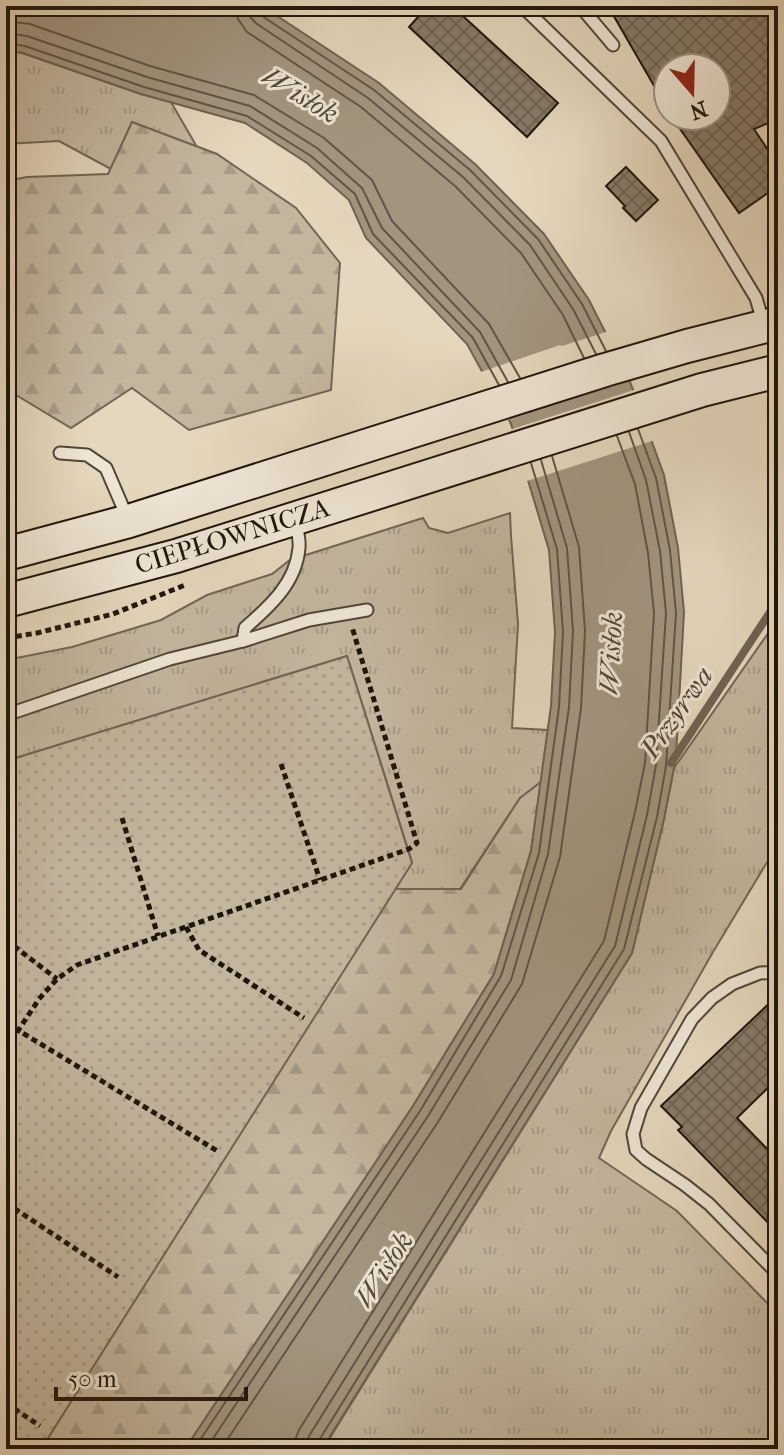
<svg xmlns="http://www.w3.org/2000/svg" width="784" height="1455" viewBox="0 0 784 1455" font-family="'IM FELL French Canon',serif">
<defs>
<pattern id="grass-tufts" width="24" height="20" patternUnits="userSpaceOnUse" patternTransform="scale(2)"><rect width="24" height="20" fill="#c3b69f"/><path d="M3 7l-1-3M5 7V3M7 7l1-3M15 17l-1-3M17 17v-4M19 17l1-3" fill="none" stroke="#a79c88"/></pattern>
<pattern id="forest-firs" width="22" height="20" patternUnits="userSpaceOnUse" patternTransform="scale(2)"><rect width="22" height="20" fill="#c3b69f"/><path d="M5 1l3.5 6h-7zM16 11l3.5 6h-7z" fill="#a79c88"/></pattern>
<pattern id="garden-dots" width="8" height="8" patternUnits="userSpaceOnUse" patternTransform="scale(2)"><rect width="8" height="8" fill="#c3b69f"/><path d="M2 2h.1M6 6h.1" fill="none" stroke="#a79c88" stroke-width="1.8" stroke-linecap="round"/></pattern>
<pattern id="building-cross-hatch" width="8" height="8" patternUnits="userSpaceOnUse" patternTransform="scale(2)"><rect width="8" height="8" fill="#867a68"/><path d="M0 0l8 8M0 8l8-8" fill="none" stroke="#6d6354"/></pattern>
</defs>
<rect width="100%" height="100%" fill="#e5d7bd"/>
<filter id="stains"><feTurbulence type="fractalNoise" baseFrequency=".0025" numOctaves="4"/><feColorMatrix values="0 0 0 0 .2 0 0 0 0 .09 0 0 0 0 .02 0 0 0 .5 -.17"/></filter>
<radialGradient id="worn" r=".72"><stop offset=".6" stop-color="#630" stop-opacity="0"/><stop offset="1" stop-color="#630" stop-opacity=".3"/></radialGradient>
<g fill="url(#grass-tufts)" stroke="#716655" stroke-width="2">
<polygon points="6,50 22,53 141,94 171,102 197,147 132,122 111,169 59,141 6,144"/>
<polygon points="510,513 511,536 518,624 512,728 548,730 541,782 520,798 460,889 395,889 412,862 347,656 6,761 6,660 72,647 161,620 207,595 272,574 290,560 423,518 429,528 448,533"/>
<polygon points="778,619 778,844 713,952 611,1131 599,1158 677,1211 778,1314 778,1449 323,1449 632,953 664,819 674,768"/>
</g>
<g fill="url(#forest-firs)" stroke="#716655" stroke-width="2">
<polygon points="132,122 217,154 296,208 340,263 331,390 189,430 132,388 71,428 6,389 6,181 27,177 108,174"/>
<polygon points="541,782 531,851 494,974 413,1106 185,1449 41,1449 395,889 461,889 520,798"/>
</g>
<polygon fill="url(#garden-dots)" stroke="#716655" stroke-width="2" points="347,656 412,863 41,1449 6,1449 6,761"/>
<polygon fill="#a29580" stroke="#6e6251" stroke-width="2" points="6,6 262,6 379,83 475,164 544,234 589,300 629,379 664,475 678,548 684,612 676,757 664,819 632,953 322,1449 185,1449 413,1106 494,974 531,851 551,706 555,632 549,550 511,424 467,344 366,238 349,200 307,163 245,123 141,94 23,53 6,50"/>
<g fill="#e5d7bd">
<polygon points="609,331 633,380 505,421 478,373 560,345 562,346"/>
<polygon points="637,389 655,440 524,482 509,430"/>
</g>
<g fill="none" stroke-linecap="round" stroke-linejoin="round">
<g stroke="#605546" stroke-width="2">
<polyline points="236,6 238,19 247,32 361,107 455,186 521,253 563,315 584,358"/>
<polyline points="248,6 250,17 257,24 368,98 463,177 530,245 573,309 596,354"/>
<polyline points="259,6 259,11 262,16 374,90 470,170 538,239 582,304 606,351"/>
<polyline points="6,21 30,24 150,66 254,95 324,138 372,180 392,221 489,324 520,378"/>
<polyline points="6,33 27,36 147,77 250,106 317,148 362,188 382,228 480,332 508,382"/>
<polyline points="6,43 25,46 144,87 247,116 311,156 355,194 373,234 473,338 499,385"/>
<polyline points="194,1449 420,1111 501,976 539,853 559,707 563,632 557,549 531,463"/>
<polyline points="206,1449 428,1116 511,980 548,854 569,707 573,631 567,548 541,460"/>
<polyline points="221,1449 438,1122 522,984 560,857 581,708 585,631 579,547 552,456"/>
<polyline points="294,1449 295,1440 299,1430 604,941 635,812 645,763 654,613 648,553 635,484 617,436"/>
<polyline points="306,1449 309,1436 615,946 647,815 656,765 666,613 660,551 646,480 629,432"/>
<polyline points="316,1449 318,1442 624,949 657,817 666,766 676,613 670,550 656,478 638,429"/>
</g>
<polyline stroke="#6e6251" stroke-width="8" points="671,763 778,600"/>
</g>
<g fill="url(#building-cross-hatch)" stroke="#1f150b" stroke-width="2">
<polygon points="428,6 452,6 558,103 527,137 409,27"/>
<polygon points="608,6 778,6 778,119 754,129 778,165 778,186 739,213 671,116 716,116 716,68 668,68 668,110"/>
<polygon points="626,167 658,200 636,221 623,208 625,206 606,186"/>
<polygon points="778,995 778,1078 737,1118 778,1160 778,1233 678,1130 682,1127 661,1106"/>
</g>
<g fill="none" stroke-linecap="round" stroke-linejoin="round">
<g stroke="#504638" stroke-width="15">
<g id="service">
<polyline points="522,6 661,141 756,298 764,325"/>
<polyline points="580,6 613,45"/>
<polyline points="60,453 87,455 106,468 127,517"/>
<path d="M243,641L245,628C270,606 296,583 299,548C300,540 297,530 296,522"/>
<polyline points="6,715 170,659 243,641 309,620 367,610"/>
<polyline points="778,972 760,973 732,984 712,998 692,1019 641,1108 633,1134 636,1150 646,1159 685,1185 709,1204 778,1274"/>
</g>
</g>
<g stroke="#1f150b" stroke-width="36">
<g id="secondary">
<polyline points="6,554 129,521 605,370 687,346 778,323"/>
<polyline points="6,601 176,556 702,390 778,371"/>
</g>
</g>
<g stroke="#1f150b" stroke-width="5" stroke-dasharray="6 4" stroke-linecap="butt">
<polyline points="6,638 37,633 113,614 185,585"/>
<polyline points="281,764 320,880"/>
<polyline points="122,818 158,936"/>
<polyline points="186,927 199,950 304,1018"/>
<polyline points="6,940 57,979"/>
<polyline points="6,1023 219,1152"/>
<polyline points="6,1049 39,999 57,979 77,965 409,849 417,843 352,627"/>
<polyline points="6,1203 118,1277"/>
<polyline points="6,1403 40,1426"/>
</g>
<use href="#service" stroke="#eee5d4" stroke-width="11"/>
<use href="#secondary" stroke="#eee5d4" stroke-width="32"/>
</g>
<g text-anchor="middle" stroke-width="6" stroke-linejoin="round" paint-order="stroke">
<g font-size="26" fill="#1f150b" stroke="#eee5d4">
<text transform="translate(232 536) rotate(-17)" y="9">CIEPŁOWNICZA</text>
</g>
<g font-size="28" font-style="italic" fill="#53483a" stroke="#eee5d4">
<text transform="translate(301 94) rotate(31)" y="10">Wisłok</text>
<text transform="translate(610 653) rotate(-87)" y="10">Wisłok</text>
<text transform="translate(676 712) rotate(-55)" y="10">Przyrwa</text>
<text transform="translate(383 1269) rotate(-57)" y="10">Wisłok</text>
</g>
</g>
<rect width="784" height="1455" fill="none" stroke="#e5d7bd" stroke-width="32"/>
<rect x="8" y="8" width="768" height="1439" fill="none" stroke="#1f150b" stroke-width="4"/>
<rect x="16" y="16" width="752" height="1423" fill="none" stroke="#1f150b" stroke-width="2"/>
<g transform="translate(692 92) rotate(160)"><circle r="38" fill="#eee5d4" stroke="#9b9284" stroke-width="2"/>
<path d="M0-6L14 30L0 20L-14 30Z" fill="#8f2418"/>
<text y="-12" font-size="22" font-weight="bold" text-anchor="middle" fill="#1f150b">N</text>
</g>
<path d="M56 1387v12h190v-12" fill="none" stroke="#1f150b" stroke-width="4"/>
<text x="68" y="1387" font-size="24" fill="#1f150b" stroke="#eee5d4" stroke-width="6" paint-order="stroke">50 m</text>
<rect width="100%" height="100%" filter="url(#stains)"/>
<rect width="100%" height="100%" fill="url(#worn)"/>
</svg>
